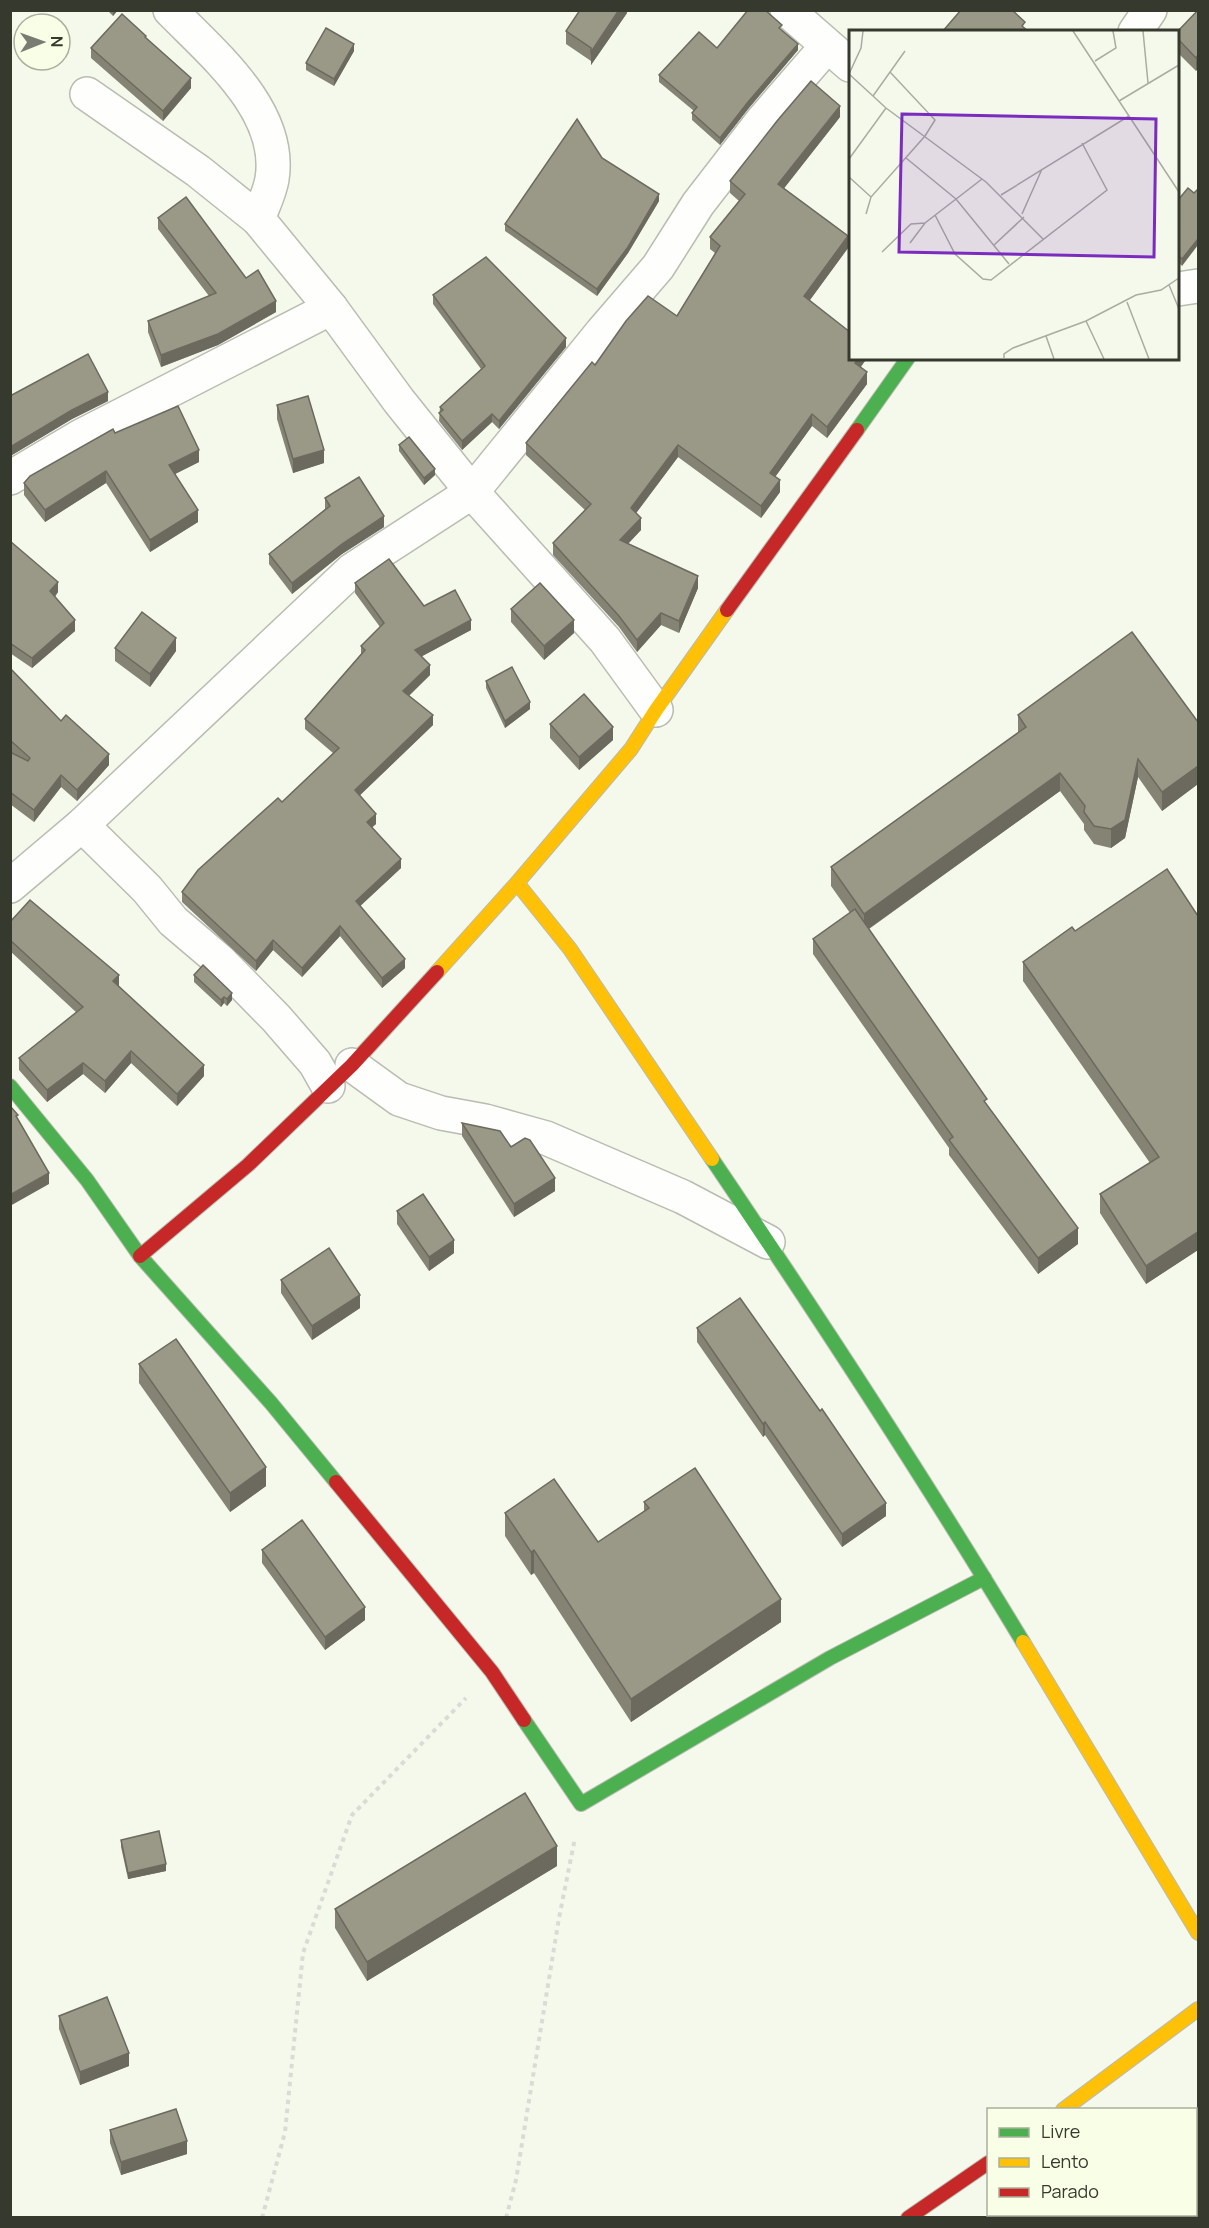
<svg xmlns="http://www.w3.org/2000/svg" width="1209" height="2228" viewBox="0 0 1209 2228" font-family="Manrope,sans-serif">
<rect width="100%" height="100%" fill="#f5f9ec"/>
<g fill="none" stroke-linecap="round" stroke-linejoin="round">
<g stroke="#b8bcb1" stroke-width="36">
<g id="street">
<path d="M170,10C213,54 283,111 272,179C270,192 263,206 258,219"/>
<polyline points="787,10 850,65"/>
<polyline points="1135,32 1150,10"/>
<polyline points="87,94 198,171 258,219 331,308 399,401 472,492 605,640 656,710"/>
<polyline points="1178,289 1198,286"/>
<polyline points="10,478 81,436 331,308"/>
<polyline points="82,825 147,889 173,921 220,961 276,1018 315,1063 328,1086"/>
<polyline points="10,886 82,825 352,570 472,492 602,332 658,267 698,204 762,121 827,46"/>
<polyline points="352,1065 399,1099 441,1113 485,1121 546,1138 683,1197 768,1242"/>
</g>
</g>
<g stroke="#b8bcb1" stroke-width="16">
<g id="fast">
<polyline points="857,430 908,358"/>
<polyline points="10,1086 87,1180 140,1256 271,1403 336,1482"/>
<path d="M712,1159C819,1317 924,1478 1023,1642"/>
<polyline points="524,1720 581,1804 830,1658 984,1578"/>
</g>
</g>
<g stroke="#b8bcb1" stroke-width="16">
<g id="slow">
<polyline points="517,883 570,949 712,1159"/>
<polyline points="437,972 517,883 631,749 656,710 727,610"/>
<polyline points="1023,1642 1198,1933"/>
<polyline points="1063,2110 1198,2009"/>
</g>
</g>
<g stroke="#b8bcb1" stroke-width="16">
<g id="jam">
<polyline points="727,610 857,430"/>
<polyline points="140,1256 248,1165 352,1065 437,972"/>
<polyline points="336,1482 492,1672 524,1720"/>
<polyline points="908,2218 988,2163"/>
</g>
</g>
<g stroke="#dadbd7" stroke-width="4" stroke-dasharray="4.5 4.5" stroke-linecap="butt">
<polyline points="262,2218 285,2132 303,1953 352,1815 466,1698"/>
<polyline points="506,2218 516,2180 559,1918 575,1838"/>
</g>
<use href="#street" stroke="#fefefc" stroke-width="33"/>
<use href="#fast" stroke="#4caf50" stroke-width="14"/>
<use href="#slow" stroke="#ffc107" stroke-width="14"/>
<use href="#jam" stroke="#c62828" stroke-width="14"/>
</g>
<g fill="#848374">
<polygon points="107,10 118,10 113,16"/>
<polygon points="627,10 627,13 591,65 591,61 566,44 566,31"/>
<polygon points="1198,10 1196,71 1178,53 1178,32"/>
<polygon points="782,30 798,50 748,109 720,145 692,120 692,113 694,111 659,82 659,75 717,48"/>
<polygon points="91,48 191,88 163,121 91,58"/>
<polygon points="354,51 334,86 306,70 306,63"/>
<polygon points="840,117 784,188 848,248 810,300 867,358 861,367 867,384 827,438 812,426 775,477 780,492 761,518 678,457 636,513 641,530 628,544 698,588 679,633 661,625 637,652 619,627 553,555 553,543 585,510 526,455 526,443 595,365 677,316 715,253 710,249 710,237 739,201 730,193 730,181"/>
<polygon points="602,158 659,201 628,253 597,296 505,231 505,224"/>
<polygon points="1194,193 1182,266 1178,262 1178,200"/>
<polygon points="158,218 246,278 276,312 218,345 161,367 148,332 148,321 209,296 158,229"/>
<polygon points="433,295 566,347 499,429 492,422 462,450 439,421 440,407 481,369 433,304"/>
<polygon points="10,396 108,401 72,419 12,455 10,453"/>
<polygon points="277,405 324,463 293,473 277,419"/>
<polygon points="115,433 199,462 175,474 198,522 150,552 106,483 45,522 24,495 24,483"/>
<polygon points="399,445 435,475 424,485 399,451"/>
<polygon points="325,498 384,527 342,554 292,594 269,564 269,554 325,509"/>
<polygon points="10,541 58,592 55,597 75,631 32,668 10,653"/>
<polygon points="355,583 424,606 471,630 422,656 430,675 409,696 433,725 359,796 376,824 372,827 401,868 360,906 405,968 382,988 340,936 302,977 273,950 256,971 182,902 182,892 282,802 333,753 305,729 305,719 361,654 361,646 380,627 355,593"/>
<polygon points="511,609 574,633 544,660 511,622"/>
<polygon points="115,648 176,651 150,687 115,661"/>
<polygon points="10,668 61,721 109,765 77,801 61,787 34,822 10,804"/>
<polygon points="486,681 530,709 505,728 486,688"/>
<polygon points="1018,715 1198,722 1198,784 1162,811 1138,777 1125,838 1111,848 1094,844 1084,830 1084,824 1060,791 869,929 987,1105 1078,1244 1038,1274 949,1155 949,1148 813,954 813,939 850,913 831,886 831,867 1018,733"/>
<polygon points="550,724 613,740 579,770 550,738"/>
<polygon points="1198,916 1198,1250 1146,1284 1100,1213 1100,1194 1150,1163 1023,981 1023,962 1075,931"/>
<polygon points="10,922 119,986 204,1076 177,1106 131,1063 105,1093 83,1074 47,1102 19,1070 19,1058 77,1013 10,951"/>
<polygon points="194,975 232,1000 227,1006 224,1003 221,1007 194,982"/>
<polygon points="462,1123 511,1147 555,1191 514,1217 462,1136"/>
<polygon points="397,1211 454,1253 429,1271 397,1224"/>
<polygon points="281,1280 360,1308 312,1340 281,1293"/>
<polygon points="697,1328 886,1516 842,1547 765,1435 763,1437 697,1342"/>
<polygon points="139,1364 266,1486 230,1512 139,1383"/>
<polygon points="644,1502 781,1622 631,1722 534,1573 531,1575 505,1536 505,1513 598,1542 644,1511"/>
<polygon points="262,1550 365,1620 325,1650 262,1563"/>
<polygon points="121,1840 166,1871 128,1879 121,1847"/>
<polygon points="557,1866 367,1981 335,1928 335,1909"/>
<polygon points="59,2016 129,2066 80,2085 59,2029"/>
<polygon points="110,2130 187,2154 121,2175 110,2143"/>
<polygon points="1068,2214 1138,2214 1140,2217 1068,2217"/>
</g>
<g fill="#6c6a5e">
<polygon points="113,10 118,10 113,16"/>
<polygon points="619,10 627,10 627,13 591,65 591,52"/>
<polygon points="354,44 354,51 334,86 334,79"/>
<polygon points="798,44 798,50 748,109 720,145 720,138 748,102"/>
<polygon points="1198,55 1198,69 1196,71 1196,58"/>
<polygon points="191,78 191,88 163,121 163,111"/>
<polygon points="840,106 840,117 778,196 778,184"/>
<polygon points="659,194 659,201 628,253 597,296 597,289"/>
<polygon points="848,236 848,248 804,308 804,296"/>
<polygon points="1198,239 1198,245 1182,266 1182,259"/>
<polygon points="276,301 276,312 218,345 161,367 161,355"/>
<polygon points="566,338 566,347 499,429 499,421"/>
<polygon points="858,358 867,358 855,374 855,363"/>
<polygon points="867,372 867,384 827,438 827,427"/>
<polygon points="108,392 108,401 72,419 12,455 12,446 72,410"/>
<polygon points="492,414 492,422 462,450 462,441"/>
<polygon points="812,414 812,426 770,484 770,473"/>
<polygon points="678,445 678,457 631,520 631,508"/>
<polygon points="199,450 199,462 169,477 169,465"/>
<polygon points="324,450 324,463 293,473 293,459"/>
<polygon points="435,469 435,475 424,485 424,478"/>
<polygon points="106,471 106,483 45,522 45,510"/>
<polygon points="780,480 780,492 761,518 761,506"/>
<polygon points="198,510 198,522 150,552 150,540"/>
<polygon points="384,516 384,527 342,554 292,594 292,583 342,544"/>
<polygon points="641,518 641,530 620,552 620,540"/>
<polygon points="698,576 698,588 679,633 679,621"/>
<polygon points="58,582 58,592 50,602 50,591"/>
<polygon points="661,613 661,625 637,652 637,640"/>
<polygon points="75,620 75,631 32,668 32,658"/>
<polygon points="471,620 471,630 415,660 415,650"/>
<polygon points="574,620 574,633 544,660 544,646"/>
<polygon points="176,638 176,651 150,687 150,674"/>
<polygon points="430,665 430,675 403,701 403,691"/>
<polygon points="530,702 530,709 505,728 505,721"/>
<polygon points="433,715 433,725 355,800 355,790"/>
<polygon points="613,727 613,740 579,770 579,757"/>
<polygon points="109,754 109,765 77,801 77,790"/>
<polygon points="1138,759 1138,777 1125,838 1111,848 1111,829"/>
<polygon points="1198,766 1198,784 1162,811 1162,792"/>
<polygon points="1060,773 1060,791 864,932 864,914"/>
<polygon points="61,775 61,787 34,822 34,810"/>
<polygon points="376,814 376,824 367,832 367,822"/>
<polygon points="401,859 401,868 356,910 356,901"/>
<polygon points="340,926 340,936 302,977 302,968"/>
<polygon points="273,940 273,950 256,971 256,961"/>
<polygon points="405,959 405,968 382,988 382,978"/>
<polygon points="119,975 119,987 113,981"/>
<polygon points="232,993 232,1000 227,1006 227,999"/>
<polygon points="224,997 224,1003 221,1007 221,1000"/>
<polygon points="131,1051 131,1063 105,1093 105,1081"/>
<polygon points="83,1063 83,1074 47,1102 47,1090"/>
<polygon points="204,1065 204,1076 177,1106 177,1094"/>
<polygon points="49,1173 49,1184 10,1206 10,1195"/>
<polygon points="555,1178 555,1191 514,1217 514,1204"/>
<polygon points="1078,1228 1078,1244 1038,1274 1038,1258"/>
<polygon points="1198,1232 1198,1250 1146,1284 1146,1266"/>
<polygon points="454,1240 454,1253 429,1271 429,1257"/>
<polygon points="360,1295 360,1308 312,1340 312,1326"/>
<polygon points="765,1422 765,1435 763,1437 763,1424"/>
<polygon points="266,1467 266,1486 230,1512 230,1493"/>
<polygon points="886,1503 886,1516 842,1547 842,1534"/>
<polygon points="534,1550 534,1573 531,1575 531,1552"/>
<polygon points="781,1599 781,1622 631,1722 631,1699"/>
<polygon points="365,1607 365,1620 325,1650 325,1637"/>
<polygon points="557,1846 557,1866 367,1981 367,1962"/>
<polygon points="166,1864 166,1871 128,1879 128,1873"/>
<polygon points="129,2053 129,2066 80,2085 80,2072"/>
<polygon points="187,2141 187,2154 121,2175 121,2162"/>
</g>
<g fill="#9a9887" stroke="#6c6a5e" stroke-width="1.5">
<polygon points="580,10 619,10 591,52 591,48 566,31"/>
<polygon points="748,10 765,10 782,25 779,28 798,44 748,102 720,138 692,113 697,107 659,75 699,32 717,48"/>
<polygon points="961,10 1012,10 1025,22 1022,26 1029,32 942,32"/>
<polygon points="1198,10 1198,55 1196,58 1178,39 1177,32"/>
<polygon points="122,14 146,36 145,37 191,78 163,111 91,48"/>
<polygon points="326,28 354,44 334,79 306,63"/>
<polygon points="811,81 840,106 778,184 848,236 804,296 850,332 850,358 858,358 855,363 867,372 827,427 812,414 770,473 780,480 761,506 678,445 631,508 641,518 620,540 698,576 679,621 661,613 637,640 619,616 553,543 591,504 526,443 592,362 595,365 626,321 648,296 677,316 720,246 710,237 745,194 730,181 777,121"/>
<polygon points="577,119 602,158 659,194 628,247 597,289 505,224"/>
<polygon points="1188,188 1194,193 1198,189 1198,239 1182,259 1178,255 1178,200"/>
<polygon points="186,197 246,278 258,270 276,301 218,334 161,355 148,321 216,293 158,218"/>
<polygon points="486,257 566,338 499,421 492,414 462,441 439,413 443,410 440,407 485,366 433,295"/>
<polygon points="88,354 108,392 72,410 12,446 10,444 10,396"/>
<polygon points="308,396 324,450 293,459 277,405"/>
<polygon points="178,406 199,450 169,465 198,510 150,540 106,471 45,510 24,483 30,476 113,429 115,433"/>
<polygon points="409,437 435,469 424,478 399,445"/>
<polygon points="359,477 384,516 342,544 292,583 269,554 330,506 325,498"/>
<polygon points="10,541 58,582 50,591 75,620 32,658 10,643"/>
<polygon points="389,559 424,606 455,590 471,620 415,650 430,665 403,691 433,715 355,790 376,814 367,822 401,859 356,901 405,959 382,978 340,926 302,968 273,940 256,961 182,892 198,870 278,798 282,802 339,748 305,719 365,650 361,646 384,623 355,583"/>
<polygon points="540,583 574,620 544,646 511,609"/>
<polygon points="142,612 176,638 150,674 115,648"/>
<polygon points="1132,632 1198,722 1198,766 1162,792 1138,759 1125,820 1111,829 1094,826 1084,812 1085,806 1060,773 864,914 831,867 1026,727 1018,715"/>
<polygon points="512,667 530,702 505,721 486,681"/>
<polygon points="10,668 61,721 66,715 109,754 77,790 61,775 34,810 10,792 10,752 28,761 30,758 10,740"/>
<polygon points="584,694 613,727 579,757 550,724"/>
<polygon points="1167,869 1198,916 1198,1232 1146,1266 1100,1194 1159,1157 1023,962 1072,927 1075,931"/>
<polygon points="30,900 119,975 113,981 204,1065 177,1094 131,1051 105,1081 83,1063 47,1090 19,1058 83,1007 10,940 10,922"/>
<polygon points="855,909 987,1099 984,1101 1078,1228 1038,1258 949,1140 953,1137 813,939"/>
<polygon points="203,965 232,993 227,999 224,997 221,1000 194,975"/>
<polygon points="10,1106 18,1115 16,1116 49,1173 10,1195"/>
<polygon points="462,1123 500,1131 511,1147 525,1138 530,1140 555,1178 514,1204"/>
<polygon points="423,1194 454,1240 429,1257 397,1211"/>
<polygon points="329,1248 360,1295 312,1326 281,1280"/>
<polygon points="740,1298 820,1411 822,1409 886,1503 842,1534 765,1422 763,1424 697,1328"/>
<polygon points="176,1339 266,1467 230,1493 139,1364"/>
<polygon points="695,1468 781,1599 631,1699 534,1550 531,1552 505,1513 554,1479 598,1542 649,1508 644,1502"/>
<polygon points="302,1520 365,1607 325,1637 262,1550"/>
<polygon points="525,1793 557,1846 367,1962 335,1909"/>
<polygon points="159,1831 166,1864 128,1873 121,1840"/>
<polygon points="107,1997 129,2053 80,2072 59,2016"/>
<polygon points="176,2109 187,2141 121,2162 110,2130"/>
<polygon points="1072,2214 1138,2214 1140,2217 1074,2217"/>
</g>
<g transform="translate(849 30)">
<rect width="330" height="330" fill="#f5f9ec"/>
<path fill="none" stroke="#a9aca0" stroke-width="1.5" d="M224,1L330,162M294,1L299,53M246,31L267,18L264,1M0,44L37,78L137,152L194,209M0,44L12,18L14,1M24,66L56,21M270,71L330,35M57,128L107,169L160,234M0,129L37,78M0,147L22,167M152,165L280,86M17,184L22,167L76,106L86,90L41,42M173,184L193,139M86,185L106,224L134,249L142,250L258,160L233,113M61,213L76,193L133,149M145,215L175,187M33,222L62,194L76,193M320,255L330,279M278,272L300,329M237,291L255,329M197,306L205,329M155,328V324L164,318L237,291L287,265L312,260L330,248"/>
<path fill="#7b2cbf" fill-opacity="0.15" stroke="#7b2cbf" stroke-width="3" d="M53,84L307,89L305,227L50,222Z"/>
<rect width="330" height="330" fill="none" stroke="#36392d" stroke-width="3"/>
</g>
<rect width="1209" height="2228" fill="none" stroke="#36392d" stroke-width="24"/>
<rect x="987" y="2108" width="210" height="108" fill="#f8ffe6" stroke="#aab09c" stroke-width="1.5"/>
<rect x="999" y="2128" width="30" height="9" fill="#4caf50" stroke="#aab09c" stroke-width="1.5"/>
<text x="1041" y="2138" font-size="18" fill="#36392d">Livre</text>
<rect x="999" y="2158" width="30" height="9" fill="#ffc107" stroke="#aab09c" stroke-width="1.5"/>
<text x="1041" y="2168" font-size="18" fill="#36392d">Lento</text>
<rect x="999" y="2188" width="30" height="9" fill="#c62828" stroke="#aab09c" stroke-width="1.5"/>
<text x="1041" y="2198" font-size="18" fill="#36392d">Parado</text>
<g transform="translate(42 42) rotate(89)"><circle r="28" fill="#f8ffe6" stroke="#aab09c" stroke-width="1.5"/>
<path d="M0-4.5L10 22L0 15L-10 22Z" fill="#797c70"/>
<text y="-9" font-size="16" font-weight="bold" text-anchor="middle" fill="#36392d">N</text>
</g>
</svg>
